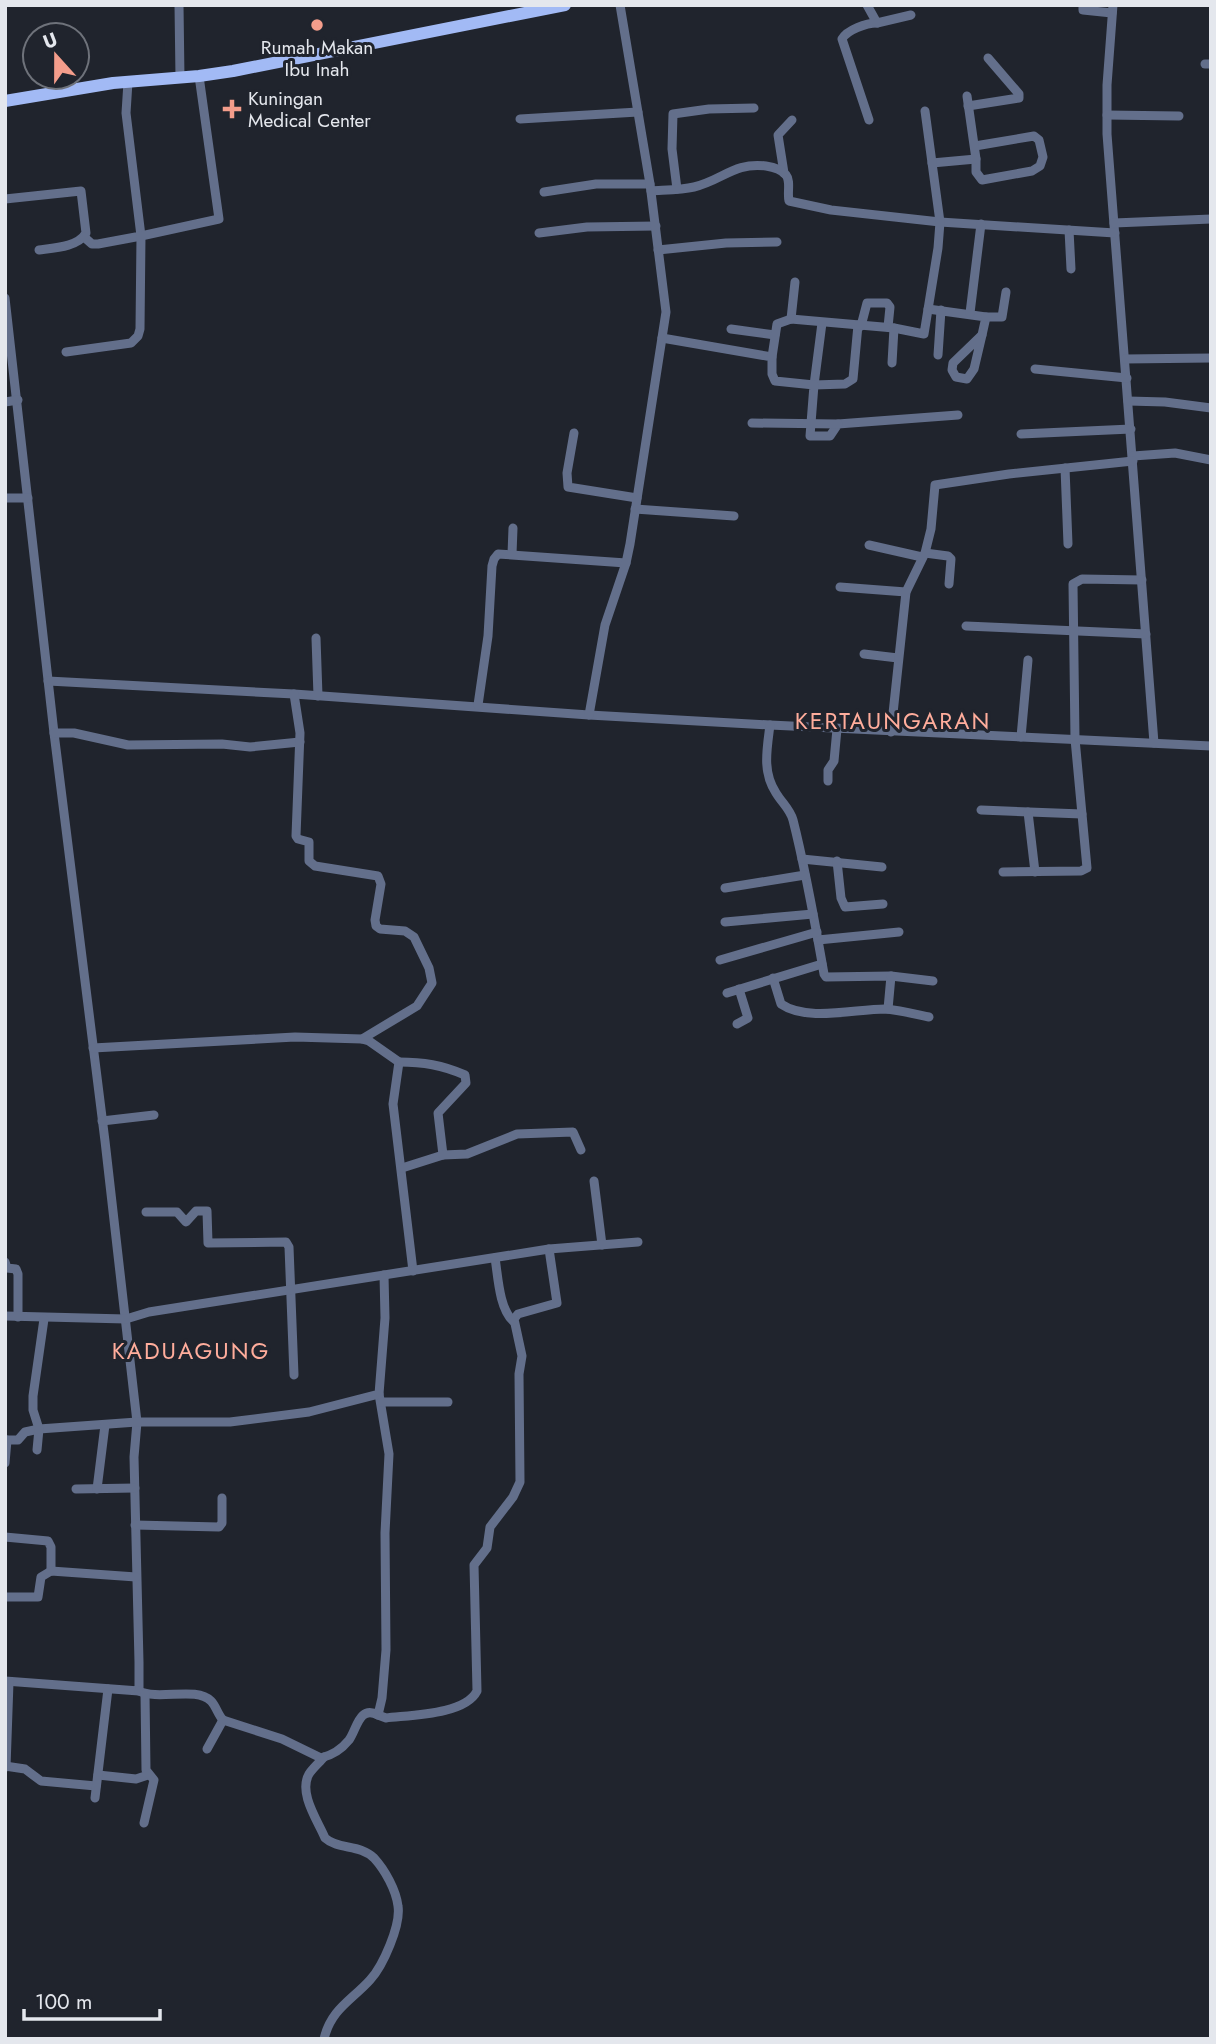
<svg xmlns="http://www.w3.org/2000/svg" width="1216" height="2044" viewBox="0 0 1216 2044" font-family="Jost,sans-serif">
<rect width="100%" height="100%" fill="#20242d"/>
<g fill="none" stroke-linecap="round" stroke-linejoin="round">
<g stroke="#636f8b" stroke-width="9">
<polyline points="179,5 180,78"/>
<path d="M867,5L877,23C866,23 847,30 842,39L869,120"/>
<polyline points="1083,5 1083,10 1112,13"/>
<polyline points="1113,5 1107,85 1107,134 1154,743"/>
<polyline points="877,23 911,15"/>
<polyline points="1205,64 1211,64"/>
<polyline points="968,106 1019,98 1019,94 988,58"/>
<polyline points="1107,115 1179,116"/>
<polyline points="520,119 638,112"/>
<polyline points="975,146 1034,136 1039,140 1043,157 1040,166 1032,171 982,180 976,172 976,159"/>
<polyline points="932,163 976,159 967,96"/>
<polyline points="784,173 778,135 792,120"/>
<polyline points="677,189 672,149 673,114 709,109 754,108"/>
<path d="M651,191C665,190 681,190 694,187C723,180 734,162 766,166C773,167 781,169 786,175C791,181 787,193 789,201L831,210L940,222L1115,233"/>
<polyline points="544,192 596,184 650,184"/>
<path d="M5,199L81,191L86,233C78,247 54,248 39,250"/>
<polyline points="1114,223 1211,219"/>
<polyline points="1069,230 1071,269"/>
<polyline points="539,233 587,227 656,226"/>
<polyline points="84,237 92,244 98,244 141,236 126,113 128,82"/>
<polyline points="658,250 726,243 777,242"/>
<polyline points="5,298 54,733 105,1141 137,1422 134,1457 139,1662 139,1691 5,1681"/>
<polyline points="928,309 986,317 982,335"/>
<polyline points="970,313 981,224"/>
<polyline points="986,317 1002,317 1006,292"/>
<polyline points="791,319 795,282"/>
<polyline points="822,323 814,385 845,384 853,379 858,325"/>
<polyline points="861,326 867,303 887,303 890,307 888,327"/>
<polyline points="731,329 775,335"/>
<polygon points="982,335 974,369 967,379 956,377 952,370 953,363"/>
<polyline points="662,338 772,357 772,374 775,381 814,385 810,436 830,436 838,424 958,415"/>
<polyline points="66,352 131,343 138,336 140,329 141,236 219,219 199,76"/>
<polyline points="938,355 941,310"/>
<polyline points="772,357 777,324 791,319 894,328 924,334 938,248 940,222 925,111"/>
<polyline points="1125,359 1211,358"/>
<polyline points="892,363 894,328"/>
<polyline points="1035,369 1127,378"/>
<polyline points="1128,401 1165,402 1211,408"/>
<polyline points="5,402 18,400"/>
<polyline points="752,423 838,424"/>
<polyline points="574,433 567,473 568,487 637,498"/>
<polyline points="1021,434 1131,429"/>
<polyline points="1133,456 1175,453 1211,460"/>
<polyline points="1065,468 1068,544"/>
<polyline points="5,498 28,498"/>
<polyline points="635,509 734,516"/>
<polyline points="869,545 922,557"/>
<polyline points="925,553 948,556 951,559 949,584"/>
<polyline points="512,554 513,528"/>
<polyline points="840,587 906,592"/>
<polyline points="966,626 1146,634"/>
<polyline points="316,638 318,696"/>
<polyline points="864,654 898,658"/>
<polyline points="48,681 294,694 589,715 770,725 1211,746"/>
<polyline points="478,705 488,636 492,566 494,559 498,554 626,563"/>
<polyline points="589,715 605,625 626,563 630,544 666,312 650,184 620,5"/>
<path d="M770,725C767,749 762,772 776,793C782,803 790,809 793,820C806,871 815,923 824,974L826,977L891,976L888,1009"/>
<polyline points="891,732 906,592 925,553 931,529 935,485 1009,474 1133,461"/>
<polyline points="54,733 74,733 128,745 222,744 250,747 300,742"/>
<polyline points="1021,737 1028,660"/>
<polyline points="828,781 828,770 834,761 837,729"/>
<polyline points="981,810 1082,814"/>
<polyline points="1028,812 1035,872"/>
<polyline points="802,859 882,867"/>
<polyline points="837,861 841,898 845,907 883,904"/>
<polyline points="1003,872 1081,871 1087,868 1075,739 1073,584 1082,579 1142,580"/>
<polyline points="725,888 805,875"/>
<polyline points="725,922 813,914"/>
<polyline points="818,940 899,932"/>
<polyline points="720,960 817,932"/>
<polyline points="891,976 933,981"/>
<path d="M773,978L781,1004C807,1022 855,1009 885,1009C899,1010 915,1014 929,1017"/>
<polyline points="727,993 822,964"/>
<polyline points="737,1024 748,1018 739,989"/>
<polyline points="362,1039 369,1041 399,1062 393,1104 413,1271"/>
<polyline points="93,1048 295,1037 362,1039 417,1006 432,983 429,968 414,937 405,931 380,929 376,926 375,920 381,884 378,876 315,866 309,861 309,842 298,839 296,836 300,733 294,694"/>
<path d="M399,1062C423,1062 442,1065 465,1075L466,1083L438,1113L443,1155L402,1168"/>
<polyline points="102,1121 154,1115"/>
<polyline points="443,1155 467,1154 517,1134 573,1132 581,1150"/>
<polyline points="594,1181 602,1245"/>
<polyline points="146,1212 177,1212 186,1222 196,1211 207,1211 208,1243 286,1242 289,1247 294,1375"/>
<path d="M495,1258C498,1276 499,1308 513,1321"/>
<polyline points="5,1262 7,1268 16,1269 18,1274 18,1317"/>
<polyline points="5,1316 126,1319 149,1312 549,1249 638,1242"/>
<path d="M379,1394L389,1454L385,1533L386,1650L382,1698L378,1715L386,1718C410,1715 465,1715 477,1691L474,1565L487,1548L490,1527L513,1497L520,1482L519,1374L522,1356L514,1319L518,1314L557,1303L549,1249"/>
<polyline points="381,1402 448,1402"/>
<polyline points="5,1440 18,1440 25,1432 39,1429 137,1422 230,1422 309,1412 379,1394 385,1318 384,1275"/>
<polyline points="37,1450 39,1429 33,1410 33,1396 44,1319"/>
<polyline points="5,1463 7,1440"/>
<polyline points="76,1489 135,1488"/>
<polyline points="97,1489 105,1425"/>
<polyline points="135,1525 219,1527 222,1523 222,1498"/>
<polyline points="5,1537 48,1541 51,1547 51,1571"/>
<polyline points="5,1597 38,1597 41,1577 51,1571 136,1577"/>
<path d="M139,1691C159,1701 196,1686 211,1701C216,1706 218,1715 223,1720L282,1739L321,1758C333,1755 341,1750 349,1740C357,1729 359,1705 378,1715"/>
<polyline points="207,1749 223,1720"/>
<polyline points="5,1766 25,1769 41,1781 96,1786"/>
<polyline points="6,1767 9,1682"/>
<polyline points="98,1775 136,1779 148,1775"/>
<polyline points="95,1798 108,1689"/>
<polyline points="144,1823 154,1780 146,1770 145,1694"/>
<path d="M324,2039C331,2009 352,2000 370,1980C383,1966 401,1925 398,1906C396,1890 385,1870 374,1858C360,1844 338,1850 325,1838C318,1821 298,1793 309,1774C313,1768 320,1762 324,1757"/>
</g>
<polyline stroke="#a2baf5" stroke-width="12" points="5,101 113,83 199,76 233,71 565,5"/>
</g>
<g fill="#f49d8b" stroke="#20242d" stroke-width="2.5">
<circle cx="317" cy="25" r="7"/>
<path d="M228.5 98.5h7v7h7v7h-7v7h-7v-7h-7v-7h7z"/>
</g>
<g text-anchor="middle" stroke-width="6" stroke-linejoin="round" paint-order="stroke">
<g font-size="19" fill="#e4e7ed" stroke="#20242d">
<text x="317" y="54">Rumah Makan<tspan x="317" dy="22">Ibu Inah</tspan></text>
<text x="248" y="105" text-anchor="start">Kuningan<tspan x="248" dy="22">Medical Center</tspan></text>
</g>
<g font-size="23" letter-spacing="2" fill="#ffad9c" stroke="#20242d">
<text x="893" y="729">KERTAUNGARAN</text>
<text x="191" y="1359">KADUAGUNG</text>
</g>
</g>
<rect width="1216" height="2044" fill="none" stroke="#e4e7ed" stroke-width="14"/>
<g transform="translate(56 56) rotate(339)"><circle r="33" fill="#20242d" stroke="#6e727a" stroke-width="2"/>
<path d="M0-5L12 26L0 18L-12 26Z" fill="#f49d8b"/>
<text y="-10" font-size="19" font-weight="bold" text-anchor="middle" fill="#e4e7ed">U</text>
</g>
<path d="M24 2009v10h136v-10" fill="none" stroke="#e4e7ed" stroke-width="3.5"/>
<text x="35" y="2009" font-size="21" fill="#e4e7ed" stroke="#20242d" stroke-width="5" paint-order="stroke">100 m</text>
</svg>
